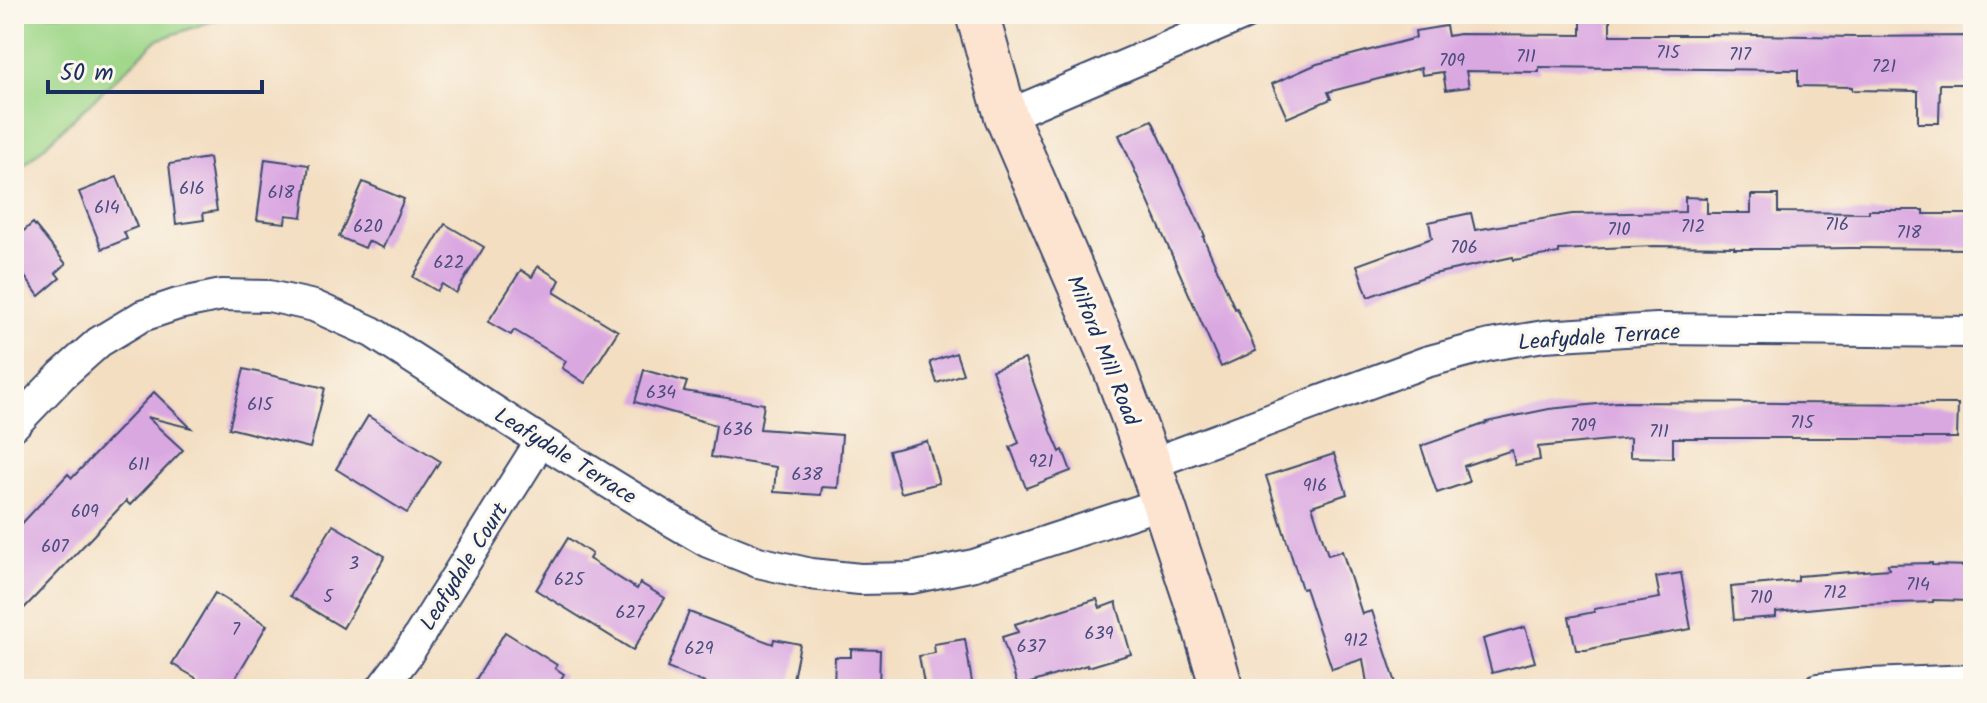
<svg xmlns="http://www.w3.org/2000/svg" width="1987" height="703" viewBox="0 0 1987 703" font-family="Kalam,sans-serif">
<rect width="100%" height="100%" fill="#fbf7ec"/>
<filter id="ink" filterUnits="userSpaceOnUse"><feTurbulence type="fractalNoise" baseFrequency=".0125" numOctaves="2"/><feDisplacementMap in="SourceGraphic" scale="16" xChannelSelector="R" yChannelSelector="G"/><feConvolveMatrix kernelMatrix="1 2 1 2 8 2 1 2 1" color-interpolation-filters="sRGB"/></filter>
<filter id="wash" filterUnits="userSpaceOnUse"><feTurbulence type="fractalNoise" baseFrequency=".006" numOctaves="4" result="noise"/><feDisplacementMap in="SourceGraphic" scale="32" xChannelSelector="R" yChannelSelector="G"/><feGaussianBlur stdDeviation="1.8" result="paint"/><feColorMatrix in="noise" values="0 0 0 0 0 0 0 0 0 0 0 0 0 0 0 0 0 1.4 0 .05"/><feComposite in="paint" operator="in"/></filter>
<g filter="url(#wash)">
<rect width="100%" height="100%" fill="#f3dec1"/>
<polygon fill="#9fd789" stroke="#5d8374" stroke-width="2" points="14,14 233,14 157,40 14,175"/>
<g id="blocks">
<g fill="#daa8e1">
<polygon points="1581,19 1610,20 1610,35 1711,35 1711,34 1853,37 1973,36 1972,84 1940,84 1939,123 1918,123 1918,91 1852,90 1852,87 1798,86 1798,70 1539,67 1539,72 1466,71 1469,87 1446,90 1443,72 1422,75 1421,68 1328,92 1331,99 1287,118 1272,84 1317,64 1416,38 1415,31 1446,26 1448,36 1459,34 1581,35"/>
<polygon points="1152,120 1205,236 1203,237 1235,309 1237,308 1256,351 1221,367 1119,135"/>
<polygon points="209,158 217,211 203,213 204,220 176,224 169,164"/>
<polygon points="265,159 309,165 302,217 286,215 285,223 257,220"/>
<polygon points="117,177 137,227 124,232 127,239 102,249 79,192"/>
<polygon points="363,182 404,199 383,248 368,241 365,248 339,237"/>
<polygon points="1751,195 1778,195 1778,212 1869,213 1869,210 1924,210 1924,214 1973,214 1973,249 1851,248 1778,249 1734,249 1734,247 1654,246 1559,250 1559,253 1514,260 1513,257 1429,275 1368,297 1357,265 1432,238 1429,222 1471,213 1475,230 1572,214 1685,212 1685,197 1707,198 1707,213 1751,213"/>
<polygon points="33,223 66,264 56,273 60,278 39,296 25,277 14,286 14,239"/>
<polygon points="445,224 484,247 456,293 442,284 437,291 413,277"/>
<polygon points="538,266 560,280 554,292 618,331 585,383 562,368 566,361 514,330 511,335 488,322 521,270 532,277"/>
<polygon points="956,353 963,374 937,383 930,362"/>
<polygon points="1025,359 1051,431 1060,452 1063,450 1071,471 1026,488 1010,447 1019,443 992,370"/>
<polygon points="244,369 325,388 310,448 229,428"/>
<polygon points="644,370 687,382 684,391 764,404 760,429 842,435 838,488 822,487 821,495 774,492 776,467 711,457 716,425 635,402"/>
<polygon points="154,392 191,428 147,417 183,450 130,505 126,501 14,619 14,532 68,474 72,478"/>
<polygon points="1617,402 1958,404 1957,438 1673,438 1673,458 1630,457 1630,438 1538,447 1540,460 1515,465 1512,450 1464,466 1469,482 1437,493 1421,446 1487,423 1486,422 1549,409"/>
<polygon points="368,416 440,461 407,513 336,469"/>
<polygon points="927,441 939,483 901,493 889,451"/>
<polygon points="1334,454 1347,494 1312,506 1328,555 1342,551 1362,614 1372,611 1398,689 1368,689 1363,659 1332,669 1305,588 1302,589 1266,476"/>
<polygon points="333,525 385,556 343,628 290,596"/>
<polygon points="568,538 592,554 589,559 637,589 640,583 665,598 633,650 536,590"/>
<polygon points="1932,563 1932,565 1973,566 1973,601 1933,600 1933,602 1858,604 1776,612 1776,617 1734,620 1731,587 1798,581 1798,576 1889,569 1888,564"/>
<polygon points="1681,573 1691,629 1617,642 1617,643 1586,650 1576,650 1569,617 1594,612 1594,609 1660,598 1656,577"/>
<polygon points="215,593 267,625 229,689 190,689 196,678 172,664"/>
<polygon points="1097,599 1100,608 1116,602 1131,654 1088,667 1087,665 1018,687 1002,637 1018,632 1015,624"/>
<polygon points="689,612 773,644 774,639 800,644 791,689 720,689 667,668"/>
<polygon points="1525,627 1535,662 1492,673 1483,639"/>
<polygon points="505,632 557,665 555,668 564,674 555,689 470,689"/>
<polygon points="965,639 973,689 925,689 919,656 935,653 934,644"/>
<polygon points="851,649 880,650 879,689 834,689 835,657 851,657"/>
</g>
</g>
</g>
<g filter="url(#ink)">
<use href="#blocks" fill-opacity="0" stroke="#3b496d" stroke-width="2"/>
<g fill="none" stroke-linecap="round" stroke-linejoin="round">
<g stroke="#3b496d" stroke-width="34">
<g id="minor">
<polyline points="1006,116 1245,14"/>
<polyline points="14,425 62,375 99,342 142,316 178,304 222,295 269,296 314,306 372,332 541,441 660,514 708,542 758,562 811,574 860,579 911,578 974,565 1163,503"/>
<polyline points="1150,464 1426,362 1490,345 1544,336 1657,329 1973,332"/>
<polyline points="381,689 407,655 541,441"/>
<polyline points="1818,689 1870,684 1973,680"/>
</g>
</g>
<g stroke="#3b496d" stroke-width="46">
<polyline id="secondary" points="977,14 1006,116 1112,362 1150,464 1204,627 1222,689"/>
</g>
<use href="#minor" stroke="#fff" stroke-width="30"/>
<use href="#secondary" stroke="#fde4d1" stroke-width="42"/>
</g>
</g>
<g text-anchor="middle" stroke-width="6" stroke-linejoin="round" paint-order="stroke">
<g font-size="18" fill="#4b4d7f">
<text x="1668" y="58">715</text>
<text x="1740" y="60">717</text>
<text x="1526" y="62">711</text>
<text x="1452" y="66">709</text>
<text x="1884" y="72">721</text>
<text x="192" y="194">616</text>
<text x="281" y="198">618</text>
<text x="107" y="213">614</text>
<text x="1837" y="230">716</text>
<text x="368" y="232">620</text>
<text x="1693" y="232">712</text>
<text x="1619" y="235">710</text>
<text x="1909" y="238">718</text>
<text x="1464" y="253">706</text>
<text x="449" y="268">622</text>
<text x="661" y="398">634</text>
<text x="260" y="410">615</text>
<text x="1802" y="428">715</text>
<text x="1583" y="431">709</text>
<text x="738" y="435">636</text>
<text x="1659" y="437">711</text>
<text x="1041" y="467">921</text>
<text x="139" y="470">611</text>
<text x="807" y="480">638</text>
<text x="1315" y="491">916</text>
<text x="85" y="517">609</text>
<text x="55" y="552">607</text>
<text x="354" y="569">3</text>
<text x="569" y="585">625</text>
<text x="1918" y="590">714</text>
<text x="1835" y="598">712</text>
<text x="328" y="602">5</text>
<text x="1761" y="603">710</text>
<text x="630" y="618">627</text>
<text x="236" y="635">7</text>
<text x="1099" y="639">639</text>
<text x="1356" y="646">912</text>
<text x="1031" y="652">637</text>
<text x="699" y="654">629</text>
</g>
<g font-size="22" fill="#1b2f5e" stroke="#fbf7ec">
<text transform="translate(1599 336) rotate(-4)" y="8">Leafydale Terrace</text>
<text transform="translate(1104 350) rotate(68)" y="8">Milford Mill Road</text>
<text transform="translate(566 455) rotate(32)" y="8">Leafydale Terrace</text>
<text transform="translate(463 566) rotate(-58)" y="8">Leafydale Court</text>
</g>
</g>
<rect width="1987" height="703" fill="none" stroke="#fbf7ec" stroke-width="48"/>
<path d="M48 80v12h214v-12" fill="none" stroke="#1b2f5e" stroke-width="4"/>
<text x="60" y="80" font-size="24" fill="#1b2f5e" stroke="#fbf7ec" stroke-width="6" paint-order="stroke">50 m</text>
</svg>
